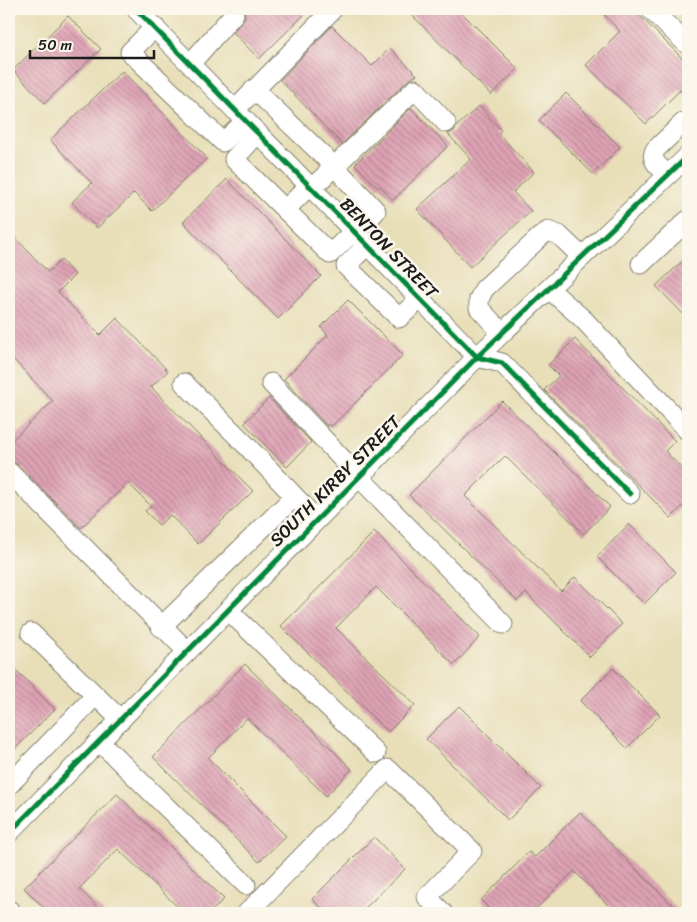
<svg xmlns="http://www.w3.org/2000/svg" width="697" height="922" viewBox="0 0 697 922" font-family="Sriracha,sans-serif">
<defs>
<pattern id="building-back-hatch" width="6" height="6" patternUnits="userSpaceOnUse" patternTransform="scale(1.25)"><rect width="6" height="6" fill="#dfa3b5"/><path d="M-1 5l2 2M0 0l6 6M5-1l2 2" fill="none" stroke="#b48492"/></pattern>
</defs>
<rect width="100%" height="100%" fill="#fbf7ec"/>
<filter id="ink" filterUnits="userSpaceOnUse"><feTurbulence type="fractalNoise" baseFrequency=".02" numOctaves="2"/><feDisplacementMap in="SourceGraphic" scale="10" xChannelSelector="R" yChannelSelector="G"/><feConvolveMatrix kernelMatrix="1 2 1 2 8 2 1 2 1" color-interpolation-filters="sRGB"/></filter>
<filter id="wash" filterUnits="userSpaceOnUse"><feTurbulence type="fractalNoise" baseFrequency=".0096" numOctaves="4" result="noise"/><feDisplacementMap in="SourceGraphic" scale="20" xChannelSelector="R" yChannelSelector="G"/><feGaussianBlur stdDeviation="1.12" result="paint"/><feColorMatrix in="noise" values="0 0 0 0 0 0 0 0 0 0 0 0 0 0 0 0 0 1.4 0 .05"/><feComposite in="paint" operator="in"/></filter>
<g filter="url(#wash)">
<rect width="100%" height="100%" fill="#e8dfb9"/>
<g id="blocks">
<g fill="url(#building-back-hatch)">
<polygon points="244,9 310,9 259,59 233,32 245,17"/>
<polygon points="406,9 458,9 518,69 491,95"/>
<polygon points="599,9 633,9 688,64 688,98 680,90 646,124 586,65 620,31"/>
<polygon points="68,16 101,49 45,103 13,70"/>
<polygon points="332,26 372,66 390,48 417,75 407,81 342,144 280,80"/>
<polygon points="122,71 207,158 152,211 134,193 97,228 72,202 92,183 50,140"/>
<polygon points="566,93 620,147 593,174 539,120"/>
<polygon points="479,106 501,130 498,133 534,172 513,192 531,211 470,267 417,209 471,159 448,134 454,131 457,126"/>
<polygon points="411,108 448,146 393,200 380,186 378,188 355,164"/>
<polygon points="227,179 321,276 278,319 183,222"/>
<polygon points="9,231 48,272 61,260 75,275 58,292 100,335 117,318 168,371 151,387 253,491 198,544 170,515 159,525 145,511 151,506 128,483 81,528 17,464 9,460 9,443 53,401 9,355"/>
<polygon points="688,256 688,319 656,286"/>
<polygon points="348,300 403,355 331,427 329,424 327,426 284,379 328,335 321,327"/>
<polygon points="575,339 675,441 665,451 688,475 688,501 671,518 544,390 559,376 548,365"/>
<polygon points="269,398 311,442 287,467 244,423"/>
<polygon points="502,401 610,507 584,534 505,456 465,496 561,591 575,577 622,624 590,657 526,593 517,601 409,495"/>
<polygon points="629,524 676,572 644,604 597,557"/>
<polygon points="374,532 480,637 454,665 376,587 336,628 415,705 388,732 281,626"/>
<polygon points="9,663 55,709 9,755"/>
<polygon points="245,664 352,769 326,796 247,718 208,758 286,836 259,862 153,757"/>
<polygon points="613,668 660,715 627,748 580,701"/>
<polygon points="459,706 541,788 508,820 426,739"/>
<polygon points="117,794 224,899 210,913 184,913 118,849 79,889 104,913 49,913 24,888"/>
<polygon points="580,812 627,860 681,913 616,913 574,871 532,913 494,913 481,900 529,852 535,857"/>
<polygon points="374,837 405,869 360,913 327,913 312,899"/>
</g>
</g>
</g>
<g filter="url(#ink)">
<use href="#blocks" fill-opacity="0" stroke="#827e6a" stroke-width="1"/>
<g fill="none" stroke-linecap="round" stroke-linejoin="round">
<g stroke="#827e6a" stroke-width="21">
<g id="minor">
<polyline points="136,9 477,357 502,363 630,494"/>
<polyline points="650,9 688,45"/>
<polyline points="155,27 130,52 223,142 246,121"/>
<polyline points="190,64 234,14"/>
<polyline points="254,89 335,167 376,211 355,233"/>
<polyline points="235,110 333,9"/>
<polyline points="258,133 234,159 330,254 354,231"/>
<path d="M668,175C661,168 649,161 655,150L684,122H688"/>
<polyline points="312,188 415,89 446,123"/>
<polyline points="285,210 309,186"/>
<polyline points="367,245 346,266 399,318 420,299"/>
<polyline points="641,264 688,220"/>
<polyline points="549,289 583,319 688,431"/>
<polyline points="502,333 479,308 479,299 484,289 540,237 548,231 559,235 582,257"/>
<polyline points="184,383 246,445 316,519"/>
<polyline points="271,383 359,477 503,624"/>
<polyline points="9,472 187,651"/>
<polyline points="228,610 376,753"/>
<polyline points="161,627 294,497"/>
<polyline points="31,633 121,720"/>
<polyline points="99,741 246,885"/>
<polyline points="9,785 95,696"/>
<polyline points="9,833 477,357 688,156"/>
<polyline points="9,910 12,913"/>
<polyline points="247,913 388,769 472,851 427,897 443,913"/>
</g>
</g>
<use href="#minor" stroke="#fff" stroke-width="19"/>
<g stroke="#fbf7ec" stroke-width="8">
<g id="cycleway">
<polyline points="136,9 477,357 502,363 630,494"/>
<polyline points="9,833 477,357 688,156"/>
</g>
</g>
<use href="#cycleway" stroke="#00873e" stroke-width="5"/>
</g>
</g>
<g text-anchor="middle" stroke-width="5" stroke-linejoin="round" paint-order="stroke">
<g font-size="18" fill="#1c1c1c" stroke="#fbf7ec">
<text transform="translate(389 248) rotate(46)" y="6">BENTON STREET</text>
<text transform="translate(335 481) rotate(-45)" y="6">SOUTH KIRBY STREET</text>
</g>
</g>
<rect width="697" height="922" fill="none" stroke="#fbf7ec" stroke-width="30"/>
<path d="M30 50v8h124v-8" fill="none" stroke="#1c1c1c" stroke-width="2.5"/>
<text x="38" y="50" font-size="15" fill="#1c1c1c" stroke="#fbf7ec" stroke-width="4" paint-order="stroke">50 m</text>
</svg>
